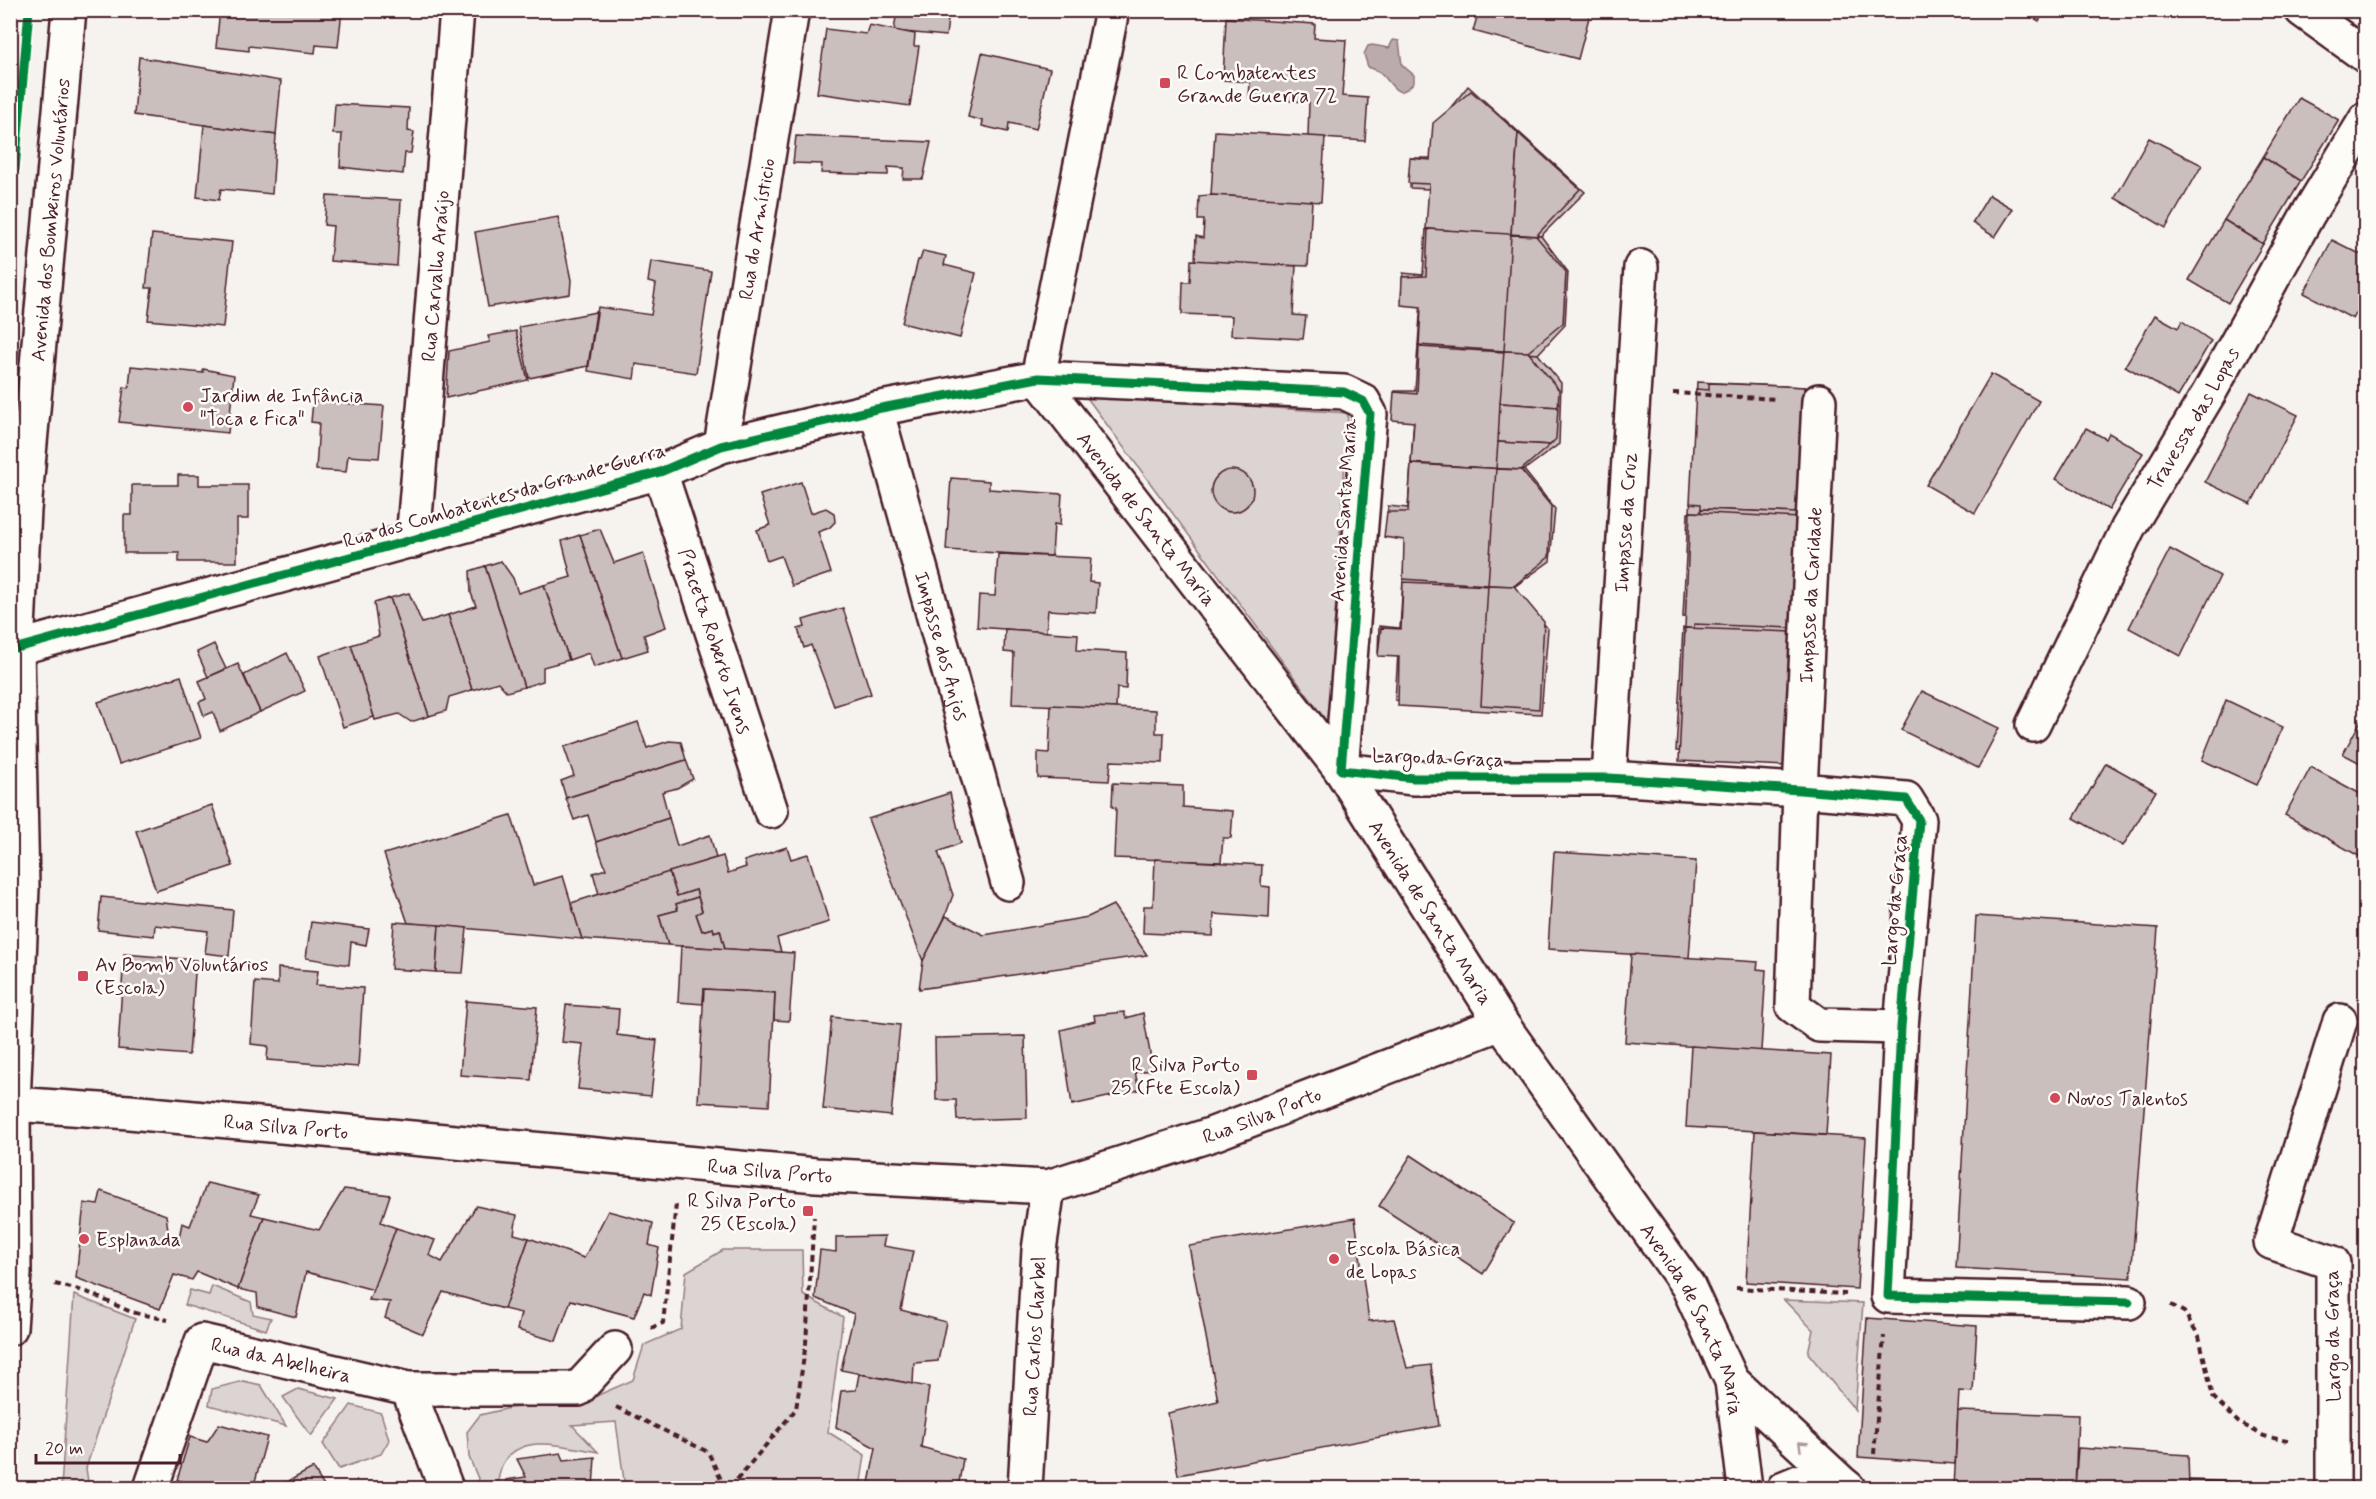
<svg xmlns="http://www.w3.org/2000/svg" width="2376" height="1499" viewBox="0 0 2376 1499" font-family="Mynerve,sans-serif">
<rect width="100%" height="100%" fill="#f6f3ef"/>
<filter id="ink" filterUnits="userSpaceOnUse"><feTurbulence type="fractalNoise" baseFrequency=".0167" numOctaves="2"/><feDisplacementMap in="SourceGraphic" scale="12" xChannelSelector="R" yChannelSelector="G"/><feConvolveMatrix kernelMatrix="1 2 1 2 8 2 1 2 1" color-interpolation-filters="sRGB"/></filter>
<g filter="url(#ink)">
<g fill="#dcd4d2" stroke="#937a7e" stroke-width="1.5">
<polygon points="1085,395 1348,413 1328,723"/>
<path d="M723,1250H802L803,1295L843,1317L828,1432L865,1455L860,1488H625L616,1422L572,1425L598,1452C566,1447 521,1431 502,1465C499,1472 498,1481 497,1488H482L469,1457L467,1432L480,1415L510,1408L580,1403L633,1380L644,1345L681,1329L686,1272Z"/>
<polygon points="212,1286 251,1302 253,1314 271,1318 266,1330 185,1305 190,1290 209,1295"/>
<polygon points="74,1295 135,1319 86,1468 89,1488 61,1488"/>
<polygon points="1784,1300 1863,1303 1855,1410 1808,1353 1813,1330"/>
<polygon points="243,1381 261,1385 286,1426 209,1405 212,1389"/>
<polygon points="298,1389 338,1399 311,1436 283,1397"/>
<polygon points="351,1405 381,1413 389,1440 381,1454 339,1469 323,1444"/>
</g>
<path fill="#bbabac" stroke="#8e7378" stroke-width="1.5" d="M1393,40L1399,41L1402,65L1414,75V82C1397,102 1394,86 1381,73C1378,70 1373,69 1368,67L1364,54L1368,46L1372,45L1389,48Z"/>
<g fill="#cbbfbe" stroke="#4a1f2b" stroke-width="1.5">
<polygon points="220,10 342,10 338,47 316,45 315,53 249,46 249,51 216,47"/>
<polygon points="897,10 949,10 946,36 894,31"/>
<polygon points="1479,10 1591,10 1578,59 1473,31"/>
<polygon points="2020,10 2045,10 2039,21"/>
<polygon points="1226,18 1315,24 1314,38 1346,40 1342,96 1368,98 1365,141 1308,137 1309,102 1249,98 1250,82 1223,80"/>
<polygon points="869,25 915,34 914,46 919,46 910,106 817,93 826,29 866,34"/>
<polygon points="982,53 1050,69 1036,129 1009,123 1008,132 982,126 983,121 968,117"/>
<polygon points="139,57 281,81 276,135 134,115"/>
<polygon points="1468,86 1585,192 1541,236 1428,229 1429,189 1410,188 1411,158 1431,158 1434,128"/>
<polygon points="1471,91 1518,133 1511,235 1426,229 1429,184 1408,183 1410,158 1430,160 1433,123"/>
<polygon points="2299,98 2339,120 2301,181 2263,157"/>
<polygon points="335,104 409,108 408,131 414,132 411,153 405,153 403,174 340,167 342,134 333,134"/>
<polygon points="204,125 276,135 272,194 221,189 219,200 197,197"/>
<polygon points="1215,131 1325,137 1321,202 1211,195"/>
<polygon points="1518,133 1580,189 1536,236 1511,235"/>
<polygon points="796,136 931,142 923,179 903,179 904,168 888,167 888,175 821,173 822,164 793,163"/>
<polygon points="2149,138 2202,165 2166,228 2115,198"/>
<polygon points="2263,157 2301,181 2263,244 2224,220"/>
<polygon points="1211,195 1312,201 1308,266 1195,262 1196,236 1203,238 1204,220 1198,220 1199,196"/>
<polygon points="1989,195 2013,209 1995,237 1972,223"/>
<polygon points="327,196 401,200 397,266 330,261 333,226 324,225"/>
<polygon points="558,217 571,280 570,294 488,307 475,232"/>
<polygon points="2224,220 2263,244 2228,303 2189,280"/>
<polygon points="1426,229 1511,235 1504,351 1418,345 1421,300 1401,299 1403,273 1423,275"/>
<polygon points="1428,229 1541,236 1568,272 1565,325 1538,354 1419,347 1421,307 1401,305 1402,277 1426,276"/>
<polygon points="152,234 232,242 223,327 148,320 152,288 146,288"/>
<polygon points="1511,235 1536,236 1566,272 1563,323 1528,352 1504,351"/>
<polygon points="2332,240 2366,257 2366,295 2353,319 2304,293"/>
<polygon points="923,251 946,256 944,265 976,273 960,338 902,323 918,260 920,260"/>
<polygon points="1191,260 1296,266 1293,315 1306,316 1303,339 1231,335 1232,316 1182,314 1183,282 1190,282"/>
<polygon points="651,261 711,271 696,373 636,364 634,379 588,371 598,307 651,315 656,284 648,282"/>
<polygon points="596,312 588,366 529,378 519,327"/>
<polygon points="2155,315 2178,328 2182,321 2211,341 2178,397 2125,366"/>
<polygon points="516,331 528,380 446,398 449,351 490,342 488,336"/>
<polygon points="1418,345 1504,351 1496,469 1411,463 1414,416 1393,415 1395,391 1415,391"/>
<polygon points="1419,347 1538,354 1561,383 1559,444 1524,470 1411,464 1414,422 1392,420 1394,392 1417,394"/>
<polygon points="1504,351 1528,352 1559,390 1558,407 1500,403"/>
<polygon points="131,366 203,373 203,369 234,375 228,433 119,422 124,387 129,388"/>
<polygon points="1991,374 2039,401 1975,513 1926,485"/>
<polygon points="1697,382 1806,387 1800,518 1690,512"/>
<polygon points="1709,383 1804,387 1798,513 1701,509 1701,504 1690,503 1696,389 1709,390"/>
<polygon points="2251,392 2298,415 2251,504 2205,482"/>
<polygon points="313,401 384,406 379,458 348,456 346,472 316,470 319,423 311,422"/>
<polygon points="1500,403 1558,407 1556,439 1550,445 1498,442"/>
<polygon points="2086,428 2106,439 2109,433 2143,453 2109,510 2056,479"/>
<polygon points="1498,442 1550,445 1521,470 1496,469"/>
<polygon points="1411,463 1496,469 1488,585 1403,579 1406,534 1386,533 1388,506 1408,508"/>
<polygon points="1411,464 1524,470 1555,509 1550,561 1514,587 1403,582 1404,540 1384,537 1387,512 1408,512"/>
<polygon points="1496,469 1521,470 1551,506 1549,557 1514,586 1488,585"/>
<circle cx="1232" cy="491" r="21"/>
<polygon points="178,475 199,475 199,485 248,485 248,519 237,519 237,562 179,562 179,553 124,553 124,515 132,515 132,485 178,485"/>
<polygon points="951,478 989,481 989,489 1062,494 1060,525 1054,524 1052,556 946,550"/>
<polygon points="801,482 811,513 826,508 834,513 835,522 829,528 818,532 831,573 792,586 781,556 767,561 757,530 770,525 760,495"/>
<polygon points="1701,509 1798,513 1792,628 1694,624 1694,618 1683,617 1688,513 1701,513"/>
<polygon points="1690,512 1800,518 1794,632 1685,628"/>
<polygon points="600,529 614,563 643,553 666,627 644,635 648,650 622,658 580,535"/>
<polygon points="580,535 622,658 594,667 589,653 569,660 544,585 571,577 562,541"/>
<polygon points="2170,549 2220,576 2181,656 2129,628"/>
<polygon points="998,554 1091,558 1089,582 1098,583 1096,613 1048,610 1046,632 977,627 979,595 995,596"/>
<polygon points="501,561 513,578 518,593 544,585 569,660 543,667 543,681 524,687 485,566"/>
<polygon points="485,566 524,687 507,692 498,682 472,690 448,615 476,606 471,593 470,571"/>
<polygon points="1403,579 1488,585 1481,705 1395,700 1398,653 1378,652 1379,626 1400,628"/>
<polygon points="1403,582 1514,587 1548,629 1541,714 1398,706 1399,657 1378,656 1381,628 1401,629"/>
<polygon points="1488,585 1514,586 1544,622 1539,709 1481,705"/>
<polygon points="409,593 422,623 448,615 472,690 449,697 446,711 429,716 390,598"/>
<polygon points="390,598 429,716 411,722 399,714 375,720 351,645 379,636 374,603"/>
<polygon points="843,608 871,694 834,706 811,645 804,648 798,629 805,627 803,620"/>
<polygon points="1694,624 1792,628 1789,724 1786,723 1784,755 1771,755 1771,761 1689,757 1689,751 1676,751 1683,628 1694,629"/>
<polygon points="1685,628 1794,632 1788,766 1679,761"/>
<polygon points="1005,629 1078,634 1077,650 1127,653 1126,689 1117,688 1116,708 1012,704 1014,653 1004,652"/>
<polygon points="214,644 226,669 208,677 197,652"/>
<polygon points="351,645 374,717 343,727 320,656"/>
<polygon points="287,653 305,691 260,712 244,675"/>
<polygon points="238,664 260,712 220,731 213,712 204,716 199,702 206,699 199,681"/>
<polygon points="181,676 201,738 119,764 98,702"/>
<polygon points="1922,691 1999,728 1978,768 1901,730"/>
<polygon points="2226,700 2283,727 2257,785 2202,760"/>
<polygon points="1051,705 1156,710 1156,733 1164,733 1163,763 1111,761 1109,781 1038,778 1038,752 1049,753"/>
<polygon points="2366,711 2366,766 2343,754"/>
<polygon points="638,722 647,748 669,741 681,742 686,760 566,798 561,781 574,776 564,747"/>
<polygon points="686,760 693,779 677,788 662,792 669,818 596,842 588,815 574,820 566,798"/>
<polygon points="2106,763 2156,791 2123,846 2074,818"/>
<polygon points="2311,767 2366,797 2366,860 2285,815"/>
<polygon points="1113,783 1183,786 1183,807 1233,811 1231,838 1223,838 1221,862 1114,858 1116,808 1112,807"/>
<polygon points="950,793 961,843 938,852 953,895 944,919 923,961 868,819"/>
<polygon points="212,805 233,866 156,891 136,831"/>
<polygon points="511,815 533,885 563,876 582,939 408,923 384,854"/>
<polygon points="669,818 677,846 710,835 716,858 599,894 593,873 606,869 596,842"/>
<polygon points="787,847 791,859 808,854 829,922 777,938 781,952 725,949 720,930 714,932 713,928 702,931 696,914 702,910 696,890 677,896 669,872 723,856 728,873 746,867 744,861"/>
<polygon points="1554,852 1696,861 1689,958 1548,949"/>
<polygon points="1155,859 1262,865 1261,886 1270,887 1269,918 1214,914 1213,936 1143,933 1144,906 1153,906"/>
<polygon points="669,872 677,896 696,890 698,897 676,904 678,910 659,915 668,945 582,939 571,903"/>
<polygon points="101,897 233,910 229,956 205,953 208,931 155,925 154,936 98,930"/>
<polygon points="698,897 702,911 696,914 702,931 713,928 714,932 720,930 725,949 668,945 659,915 678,910 676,904"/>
<polygon points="1113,905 1147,955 919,989 923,961 946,916 984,935 1088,917"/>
<polygon points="1976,916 2158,928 2131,1278 1956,1268"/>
<polygon points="311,922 369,929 366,945 351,942 349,965 306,958"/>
<polygon points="394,922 439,925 436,972 391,969"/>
<polygon points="439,925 467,928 463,973 436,972"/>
<polygon points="681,946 794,953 789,1021 774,1020 775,993 704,989 703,1004 678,1002"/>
<polygon points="124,954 196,960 189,1055 118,1049"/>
<polygon points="1631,954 1758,962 1757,969 1766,970 1761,1051 1625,1042"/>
<polygon points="278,968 318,971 316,985 363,988 358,1067 267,1060 268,1046 251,1044 255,982 278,984"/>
<polygon points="704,989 775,993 769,1106 698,1102"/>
<polygon points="466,1001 537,1007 531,1080 460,1075"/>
<polygon points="566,1005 619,1009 617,1035 657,1040 651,1096 578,1089 583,1044 562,1042"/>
<polygon points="1124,1012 1126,1018 1143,1013 1153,1070 1135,1072 1139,1090 1072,1105 1061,1030 1095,1021 1094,1015"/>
<polygon points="832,1017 900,1025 891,1116 823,1109"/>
<polygon points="1025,1036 1027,1118 957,1120 956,1100 936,1100 935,1038"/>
<polygon points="1691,1046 1831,1055 1826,1135 1686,1127"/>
<polygon points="1755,1131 1866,1138 1857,1289 1746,1282"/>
<polygon points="1411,1155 1514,1223 1483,1274 1379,1206"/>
<polygon points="207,1183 259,1195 251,1214 264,1217 238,1289 197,1272 192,1280 174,1275 160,1309 76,1278 84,1203 98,1205 101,1191 166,1215 169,1237 179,1238 182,1223 190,1226"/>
<polygon points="344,1189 390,1195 381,1222 396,1228 374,1290 306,1272 296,1317 258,1307 257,1293 238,1289 264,1217 319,1230"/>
<polygon points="476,1206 517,1215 514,1234 529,1238 504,1309 443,1292 423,1334 385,1318 390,1302 369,1300 396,1228 435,1240 429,1255 442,1262"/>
<polygon points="608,1211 653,1223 649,1245 659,1248 651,1295 644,1292 634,1317 571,1300 556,1341 517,1330 521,1313 504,1309 529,1238 584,1258"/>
<polygon points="1355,1218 1369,1321 1394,1319 1407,1368 1431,1365 1439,1426 1178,1475 1168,1413 1218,1401 1189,1246"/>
<polygon points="885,1236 883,1246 913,1251 901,1310 946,1322 938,1361 914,1363 913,1384 841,1370 854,1314 815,1298 820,1250 836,1252 836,1237"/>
<polygon points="1867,1318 1977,1326 1973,1392 1959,1391 1955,1464 1858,1457"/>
<polygon points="859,1374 929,1387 921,1447 963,1459 958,1488 868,1488 876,1448 836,1427 841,1391 856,1390"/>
<polygon points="1958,1411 2078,1415 2075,1488 1954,1488"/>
<polygon points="219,1424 267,1437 254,1485 257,1488 179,1488 182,1481 177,1480 190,1437 207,1442"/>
<polygon points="2078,1448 2188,1455 2189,1488 2075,1488"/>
<polygon points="561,1453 564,1460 595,1457 593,1488 506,1488 506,1480 526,1477 517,1459"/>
<polygon points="313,1468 325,1488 276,1488"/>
<polygon points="2189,1480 2319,1485 2319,1488 2189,1488"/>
</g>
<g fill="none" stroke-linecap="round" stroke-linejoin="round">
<g stroke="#4a1f2b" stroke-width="38">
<g id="minor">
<polyline points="2302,10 2366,56"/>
<path id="s1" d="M1038,378L1341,770L1501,1023L1688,1286L1732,1381L1745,1488"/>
<polyline points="1038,378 1112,10"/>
<polyline points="1819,401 1800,790 1793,1006 1819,1025 1901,1027"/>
<path id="s2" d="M876,409L1008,883"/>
<path id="s3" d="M721,446L792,10"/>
<path id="s4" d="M660,472L771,811"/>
<path id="s5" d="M413,541L457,10"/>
<polyline points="17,648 660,472 721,446 876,409 1038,378 1344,392 1363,401 1370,414 1341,770 1414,778 1609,778 1800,790 1906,799 1919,820 1901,1027 1888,1296 2129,1302"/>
<path id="s6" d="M2033,725L2128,528L2209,393L2307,216L2366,119"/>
<path id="s7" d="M1609,778L1641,267"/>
<path id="s8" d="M13,1104L129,1112L816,1175L1048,1187L1213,1134L1501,1023"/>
<polyline points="1732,1381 1844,1485"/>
<polyline points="408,1389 578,1389 615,1349"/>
<path id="s9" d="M151,1488L202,1341L408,1389L446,1488"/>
<path id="s10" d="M1025,1488L1039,1250L1048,1187"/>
<polyline points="1784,1488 1801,1481 1844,1485 1848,1488"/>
<polyline points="2333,1488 2333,1263 2271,1242 2340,1021"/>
</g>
</g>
<g stroke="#4a1f2b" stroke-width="38">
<g id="tertiary">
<path id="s11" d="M10,1328L14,1274L13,1104L22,888L17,648L24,510L69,10"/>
</g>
</g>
<g stroke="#4a1f2b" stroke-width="4" stroke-dasharray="6 4.5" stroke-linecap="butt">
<polyline points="1673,393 1777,399"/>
<polyline points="55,1284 87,1292 131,1312 168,1320"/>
<polyline points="1736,1288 1846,1294"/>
<polyline points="2171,1305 2184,1312 2199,1336 2213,1397 2238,1422 2264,1436 2292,1442"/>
<polyline points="651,1328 663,1323 676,1204"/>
<polyline points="616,1407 708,1452 725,1488"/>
<polyline points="1874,1454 1884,1336"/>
<polyline points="10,1483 64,1488"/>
<polyline points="730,1488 796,1409 806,1343 814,1217"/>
</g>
<use href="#minor" stroke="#fdfcf7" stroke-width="33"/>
<use href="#tertiary" stroke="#fdfcf7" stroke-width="33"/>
<g stroke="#fdfcf7" stroke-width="13">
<g id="cycleway">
<polyline points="15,169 29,10"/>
<polyline points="17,648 660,472 721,446 876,409 1038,378 1344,392 1363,401 1370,414 1341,770 1414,778 1609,778 1800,790 1906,799 1919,820 1901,1027 1888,1296 2129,1302"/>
</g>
</g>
<use href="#cycleway" stroke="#00873e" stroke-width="9"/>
</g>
<defs><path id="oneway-chevron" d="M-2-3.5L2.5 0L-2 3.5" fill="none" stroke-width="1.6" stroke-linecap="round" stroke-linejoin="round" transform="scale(1.5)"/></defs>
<use stroke="#ac999b" href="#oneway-chevron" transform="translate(1802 1445) rotate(-137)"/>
</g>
<g fill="#d1495b" stroke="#fdfcf7" stroke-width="2">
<rect x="1159" y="77" width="12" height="12" rx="3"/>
<circle cx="188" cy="407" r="6"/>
<rect x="77" y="970" width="12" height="12" rx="3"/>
<rect x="1246" y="1069" width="12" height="12" rx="3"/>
<circle cx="2055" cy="1098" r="6"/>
<rect x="802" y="1205" width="12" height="12" rx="3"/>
<circle cx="84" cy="1239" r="6"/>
<circle cx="1334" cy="1259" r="6"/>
</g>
<g text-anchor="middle" stroke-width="5" stroke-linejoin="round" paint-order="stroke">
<g font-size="20" fill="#4a1f2b" stroke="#fdfcf7" text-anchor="start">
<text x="1177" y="79">R Combatentes<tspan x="1177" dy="23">Grande Guerra 72</tspan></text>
<text x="200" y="402">Jardim de Infância<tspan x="200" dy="23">"Toca e Fica"</tspan></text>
<text x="95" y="971">Av Bomb Voluntários<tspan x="95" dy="23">(Escola)</tspan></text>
<text x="1240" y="1071" text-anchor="end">R Silva Porto<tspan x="1240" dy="23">25 (Fte Escola)</tspan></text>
<text x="2067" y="1105">Novos Talentos</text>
<text x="796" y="1207" text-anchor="end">R Silva Porto<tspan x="796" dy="23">25 (Escola)</tspan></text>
<text x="96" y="1246">Esplanada</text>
<text x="1346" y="1255">Escola Básica<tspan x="1346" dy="23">de Lopas</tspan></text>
</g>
<g font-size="20" fill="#4a1f2b" stroke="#fdfcf7">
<text dy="7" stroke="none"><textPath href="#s11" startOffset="1110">Avenida dos Bombeiros Voluntários</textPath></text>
<text dy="7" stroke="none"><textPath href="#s3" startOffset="220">Rua do Armísticio</textPath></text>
<text dy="7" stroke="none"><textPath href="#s5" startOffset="266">Rua Carvalho Araújo</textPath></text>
<text dy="7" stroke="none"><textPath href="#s6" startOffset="346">Travessa das Lopas</textPath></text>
<text transform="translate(504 495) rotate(-16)" y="7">Rua dos Combatentes da Grande Guerra</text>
<text transform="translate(1343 510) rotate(-86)" y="7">Avenida Santa Maria</text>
<text dy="7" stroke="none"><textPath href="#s1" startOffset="178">Avenida de Santa Maria</textPath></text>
<text dy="7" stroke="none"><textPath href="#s7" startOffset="256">Impasse da Cruz</textPath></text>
<text transform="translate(1810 595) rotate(-87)" y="7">Impasse da Caridade</text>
<text dy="7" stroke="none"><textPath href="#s4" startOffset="178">Praceta Roberto Ivens</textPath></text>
<text dy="7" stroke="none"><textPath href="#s2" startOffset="246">Impasse dos Anjos</textPath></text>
<text transform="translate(1438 757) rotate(2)" y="7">Largo da Graça</text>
<text transform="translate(1894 900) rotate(-85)" y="7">Largo da Graça</text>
<text dy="7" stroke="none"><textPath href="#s1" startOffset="664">Avenida de Santa Maria</textPath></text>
<text dy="7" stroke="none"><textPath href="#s8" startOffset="1264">Rua Silva Porto</textPath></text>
<text dy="7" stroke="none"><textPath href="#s8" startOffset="274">Rua Silva Porto</textPath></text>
<text dy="7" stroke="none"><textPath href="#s8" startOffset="760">Rua Silva Porto</textPath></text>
<text dy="7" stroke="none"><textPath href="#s1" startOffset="1150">Avenida de Santa Maria</textPath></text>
<text transform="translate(2332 1336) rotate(-91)" y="7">Largo da Graça</text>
<text dy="7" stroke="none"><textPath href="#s10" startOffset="152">Rua Carlos Charbel</textPath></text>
<text dy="7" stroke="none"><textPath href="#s9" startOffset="237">Rua da Abelheira</textPath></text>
</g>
</g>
<rect width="2376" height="1499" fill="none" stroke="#fdfcf7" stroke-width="36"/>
<rect x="18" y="18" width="2340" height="1463" fill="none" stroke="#4a1f2b" stroke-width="2" filter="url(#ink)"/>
<path d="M36 1454v9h144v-9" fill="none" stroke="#4a1f2b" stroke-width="3"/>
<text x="45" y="1454" font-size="18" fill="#4a1f2b" stroke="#fdfcf7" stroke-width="4.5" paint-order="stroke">20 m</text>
</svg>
